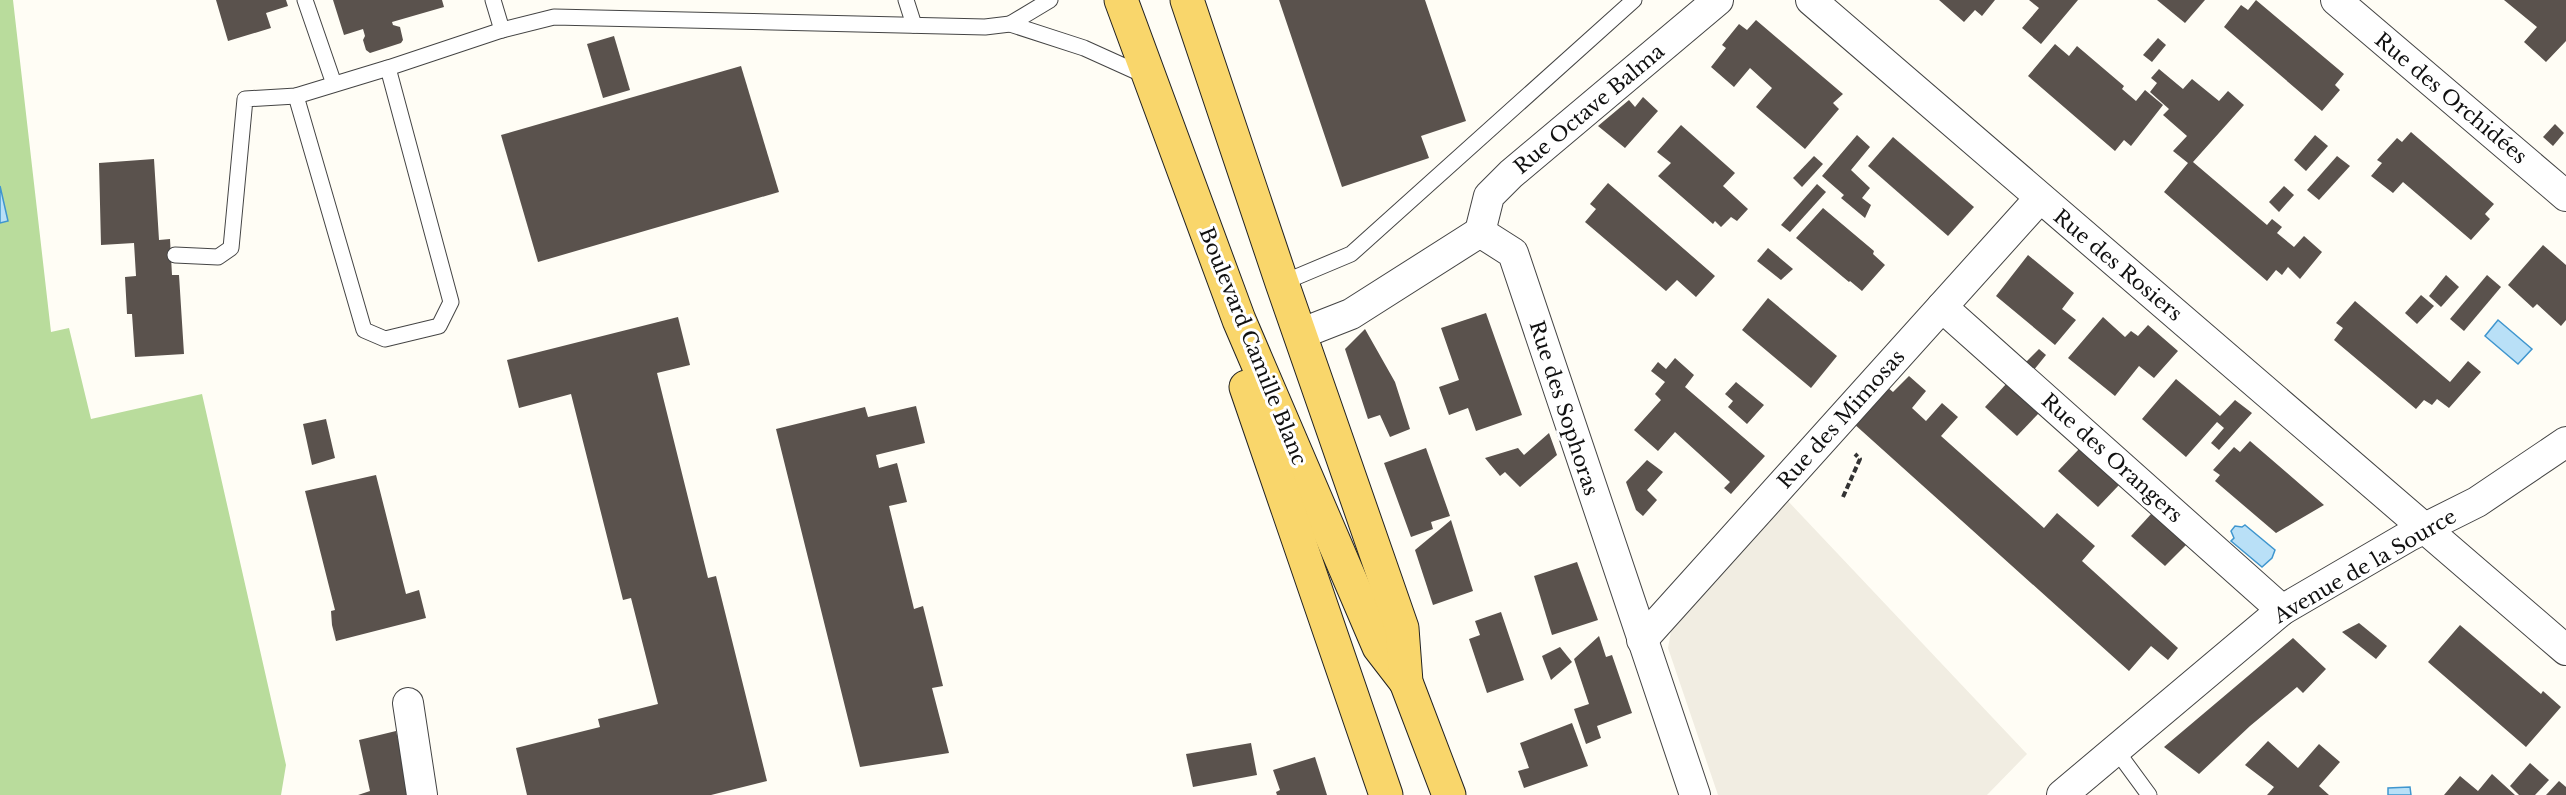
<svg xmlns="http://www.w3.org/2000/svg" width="2566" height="795" viewBox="0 0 2566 795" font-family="'Libre Baskerville',serif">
<rect width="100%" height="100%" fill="#fffdf5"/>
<polygon fill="#b9dc9c" points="0,0 13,0 51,332 69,328 91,419 202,394 286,765 281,795 0,795"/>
<polygon fill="#f1ede2" points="1786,499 2027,754 1987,795 1718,795 1668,648 1671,631 1677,619"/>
<g fill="#b9e0f7" stroke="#3f96cf" stroke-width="1.5">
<polygon points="0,186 8,221 0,223"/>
<polygon points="2498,320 2532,349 2518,364 2485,336"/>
<polygon points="2245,525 2275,550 2272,558 2262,567 2231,541 2234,538 2231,531 2235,526 2242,527"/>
<polygon points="2410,787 2411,795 2388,795 2388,788"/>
</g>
<g fill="#5a524d">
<polygon points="216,0 286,0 288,6 266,13 271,28 228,41"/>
<polygon points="333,0 442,0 444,7 392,22 393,25 400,27 403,40 401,43 370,53 366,50 363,40 365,36 363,29 344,35"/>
<polygon points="1279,0 1425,0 1466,121 1421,136 1429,158 1342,187"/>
<polygon points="1939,0 1995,0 1982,16 1975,10 1964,22"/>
<polygon points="2029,0 2078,0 2041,44 2022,28 2039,8"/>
<polygon points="2157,0 2205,0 2185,23"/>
<polygon points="2256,0 2344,74 2335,85 2340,90 2322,111 2224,27 2241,5 2248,10"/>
<polygon points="2504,0 2566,0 2566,41 2546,62 2524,42 2537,27"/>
<polygon points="1756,20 1843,94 1833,103 1839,109 1805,149 1756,107 1772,88 1750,68 1734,87 1711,67 1726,48 1722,45 1739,24 1747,30"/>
<polygon points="614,36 630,90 603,98 587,44"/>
<polygon points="2158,38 2166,45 2152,62 2143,55"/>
<polygon points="2055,44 2069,56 2077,46 2124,86 2122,89 2136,101 2145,90 2163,105 2131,146 2124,140 2115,151 2028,76"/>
<polygon points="741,66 779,192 538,262 501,135"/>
<polygon points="2159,69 2183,89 2192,79 2219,101 2228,91 2244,105 2193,162 2267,225 2272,219 2282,227 2277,233 2294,247 2304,236 2322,252 2300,279 2288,267 2282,275 2276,270 2267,281 2164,192 2188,163 2173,151 2187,136 2163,115 2169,109 2150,92 2157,83 2151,78"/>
<polygon points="1643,97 1658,111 1625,148 1598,126 1629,100 1635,107"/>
<polygon points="2555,124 2564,133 2553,146 2543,137"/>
<polygon points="1681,125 1735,173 1723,186 1748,209 1737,221 1731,217 1721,227 1715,221 1713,224 1658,176 1671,163 1657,152"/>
<polygon points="2411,132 2494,204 2485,214 2490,219 2471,240 2403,182 2393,193 2371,176 2382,163 2377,160 2397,138 2402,142"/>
<polygon points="1857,135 1870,147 1851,170 1870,188 1862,198 1871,205 1865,218 1841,198 1844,195 1822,176"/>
<polygon points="2315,135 2328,146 2306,171 2294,160"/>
<polygon points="1893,137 1974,207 1948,236 1868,166"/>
<polygon points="1814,156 1823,164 1802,187 1793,178"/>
<polygon points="2337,156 2350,166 2319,200 2307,190"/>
<polygon points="154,159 159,240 170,239 172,275 179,275 184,354 135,357 132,314 127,314 125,277 136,276 134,243 101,245 99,163"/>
<polygon points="1608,183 1715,276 1696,297 1677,280 1666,291 1585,222 1596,209 1590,204"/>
<polygon points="1817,184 1826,192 1790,232 1781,225"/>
<polygon points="2284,186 2294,195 2279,212 2269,202"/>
<polygon points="1823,208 1874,251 1873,254 1885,265 1862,291 1850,281 1849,282 1796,238"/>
<polygon points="2543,245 2566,265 2566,320 2561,326 2537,304 2533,308 2508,285"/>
<polygon points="1768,248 1793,269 1781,280 1757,261"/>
<polygon points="2028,255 2074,293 2062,309 2076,320 2055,345 1996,296"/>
<polygon points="2446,275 2459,287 2441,307 2429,296"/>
<polygon points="2487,275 2501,287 2464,331 2450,319"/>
<polygon points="2421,295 2434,306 2417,324 2405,313"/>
<polygon points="1768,298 1837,356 1811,388 1742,330"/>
<polygon points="2355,301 2450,382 2468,361 2481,372 2449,408 2437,399 2432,405 2424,400 2416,409 2334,340 2343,328 2336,323"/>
<polygon points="1486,313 1522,415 1476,431 1468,408 1449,415 1439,387 1459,380 1441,328"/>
<polygon points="678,317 690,365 657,373 708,578 716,576 767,781 711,795 527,795 516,748 600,727 598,719 658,704 631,598 623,600 571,394 519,408 507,360"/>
<polygon points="2103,317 2125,337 2131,331 2138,336 2148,325 2178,351 2154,378 2139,366 2115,396 2068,358"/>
<polygon points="1365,329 1395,382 1410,429 1390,437 1380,415 1368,419 1345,349"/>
<polygon points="2039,349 2046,355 2033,371 2025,363"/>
<polygon points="1675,358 1694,375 1685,387 1765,456 1731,494 1724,488 1730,482 1675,432 1658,451 1634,430 1661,400 1655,394 1665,382 1651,371 1658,362 1666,369"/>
<polygon points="1909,376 1926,391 1912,408 1926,421 1942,403 1958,417 1941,436 2044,528 2057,513 2095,546 2082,561 2178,648 2168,660 2151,646 2129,671 1853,423 1887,387 1893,392"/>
<polygon points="2176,379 2220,416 2235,400 2252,413 2219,450 2211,443 2224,428 2217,422 2186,457 2142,419"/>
<polygon points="1736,382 1764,405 1747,424 1728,407 1733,401 1725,394"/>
<polygon points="2007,383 2040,412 2017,436 1985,407"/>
<polygon points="916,406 925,443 876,455 879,468 897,463 907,502 889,506 914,609 923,606 943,686 932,688 949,753 860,767 776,429 865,407 868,417"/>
<polygon points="326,419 335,458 312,465 303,424"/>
<polygon points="1549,433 1557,455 1520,487 1505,472 1500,476 1485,458 1518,448 1524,455"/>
<polygon points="2250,441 2309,492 2324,505 2276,533 2215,481 2220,475 2213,470 2234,447 2240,452"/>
<polygon points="1426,448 1450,516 1431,522 1433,529 1411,537 1384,463"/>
<polygon points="2080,448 2120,484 2098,507 2058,471"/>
<polygon points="1647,460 1663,472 1647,490 1657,500 1643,516 1636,510 1626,482"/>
<polygon points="376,475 406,594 419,590 426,618 336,641 332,625 331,611 335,610 305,491"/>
<polygon points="2152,513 2187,544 2165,566 2131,536"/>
<polygon points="1451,520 1473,591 1433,605 1415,550"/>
<polygon points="1577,562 1598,620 1552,635 1534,576"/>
<polygon points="1501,612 1524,680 1487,693 1469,639 1480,635 1475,621"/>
<polygon points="2359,623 2387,646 2376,659 2342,632"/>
<polygon points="2460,625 2541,694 2543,691 2561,707 2526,747 2428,662"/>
<polygon points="1599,636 1606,657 1612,655 1632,713 1597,726 1601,738 1586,744 1574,709 1589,704 1574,659"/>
<polygon points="2293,638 2326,669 2303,693 2297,687 2250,726 2199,774 2164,747"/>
<polygon points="1560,647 1572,662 1551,680 1542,656"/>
<polygon points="1572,723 1588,766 1524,788 1518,771 1529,768 1520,743"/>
<polygon points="396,731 411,795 358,795 370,791 359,740"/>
<polygon points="2268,741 2298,768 2319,744 2340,762 2319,786 2329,795 2267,795 2274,787 2245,765"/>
<polygon points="1251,743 1257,775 1193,787 1186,754"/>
<polygon points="1315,757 1327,795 1277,795 1276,792 1280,790 1273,770"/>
<polygon points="2530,763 2549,780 2535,795 2519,795 2510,786"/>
<polygon points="2492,774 2515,795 2444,795 2460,776 2478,791"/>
<polygon points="2559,781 2566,787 2566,795 2546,795"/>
</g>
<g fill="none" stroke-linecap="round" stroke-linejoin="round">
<g stroke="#444" stroke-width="17">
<g id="service">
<polyline points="305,0 334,84"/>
<polyline points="493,0 502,30"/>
<polyline points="906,0 914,25"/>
<polyline points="1010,24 1050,0"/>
<polyline points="296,96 364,330 385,339 439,326 451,302 388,68"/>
<polyline points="175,255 218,257 231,248 245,99 296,96 388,68 502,30 554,17 985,27 1010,24 1084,48 1146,76"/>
<polyline points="1282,283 1351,254 1634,0"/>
<polyline points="2116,750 2149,795"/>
</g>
</g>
<g stroke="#444" stroke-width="32">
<g id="minor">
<polyline points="1811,0 2566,650"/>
<polyline points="2336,0 2566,196"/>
<polyline points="1480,232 1489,196 1511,174 1718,0"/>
<polyline points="1942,307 2282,610"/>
<polyline points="1300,334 1351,314 1480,232 1513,253 1695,795"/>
<polyline points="1642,640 2040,198"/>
<polyline points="408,703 422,795"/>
<polyline points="2062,795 2282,610 2409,536 2477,502 2566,442"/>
</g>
</g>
<g stroke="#222" stroke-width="35">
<g id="primary">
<polyline points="1121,0 1239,320 1379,647 1406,682"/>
<polyline points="1187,0 1282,283 1402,628 1406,682 1449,795"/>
<polyline points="1246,387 1386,795"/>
</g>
</g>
<polyline stroke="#333" stroke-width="4" stroke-dasharray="6 3" stroke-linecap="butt" points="1843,497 1860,459 1855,454"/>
<use href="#service" stroke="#fff" stroke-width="15"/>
<use href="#minor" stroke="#fff" stroke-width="30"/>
<use href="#primary" stroke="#f9d66b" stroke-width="33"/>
</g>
<g text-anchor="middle" stroke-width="6" stroke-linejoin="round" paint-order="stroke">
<g font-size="20" fill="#111" stroke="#fff">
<text transform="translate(2451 98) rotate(40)" y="7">Rue des Orchidées</text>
<text transform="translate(1589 109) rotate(-40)" y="7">Rue Octave Balma</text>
<text transform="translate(2118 265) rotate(40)" y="7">Rue des Rosiers</text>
<text transform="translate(1253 346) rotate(68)" y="7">Boulevard Camille Blanc</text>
<text transform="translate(1564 408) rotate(72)" y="7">Rue des Sophoras</text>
<text transform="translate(1841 419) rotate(-48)" y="7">Rue des Mimosas</text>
<text transform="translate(2112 458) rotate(42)" y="7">Rue des Orangers</text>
<text transform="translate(2365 566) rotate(-30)" y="7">Avenue de la Source</text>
</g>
</g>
</svg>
